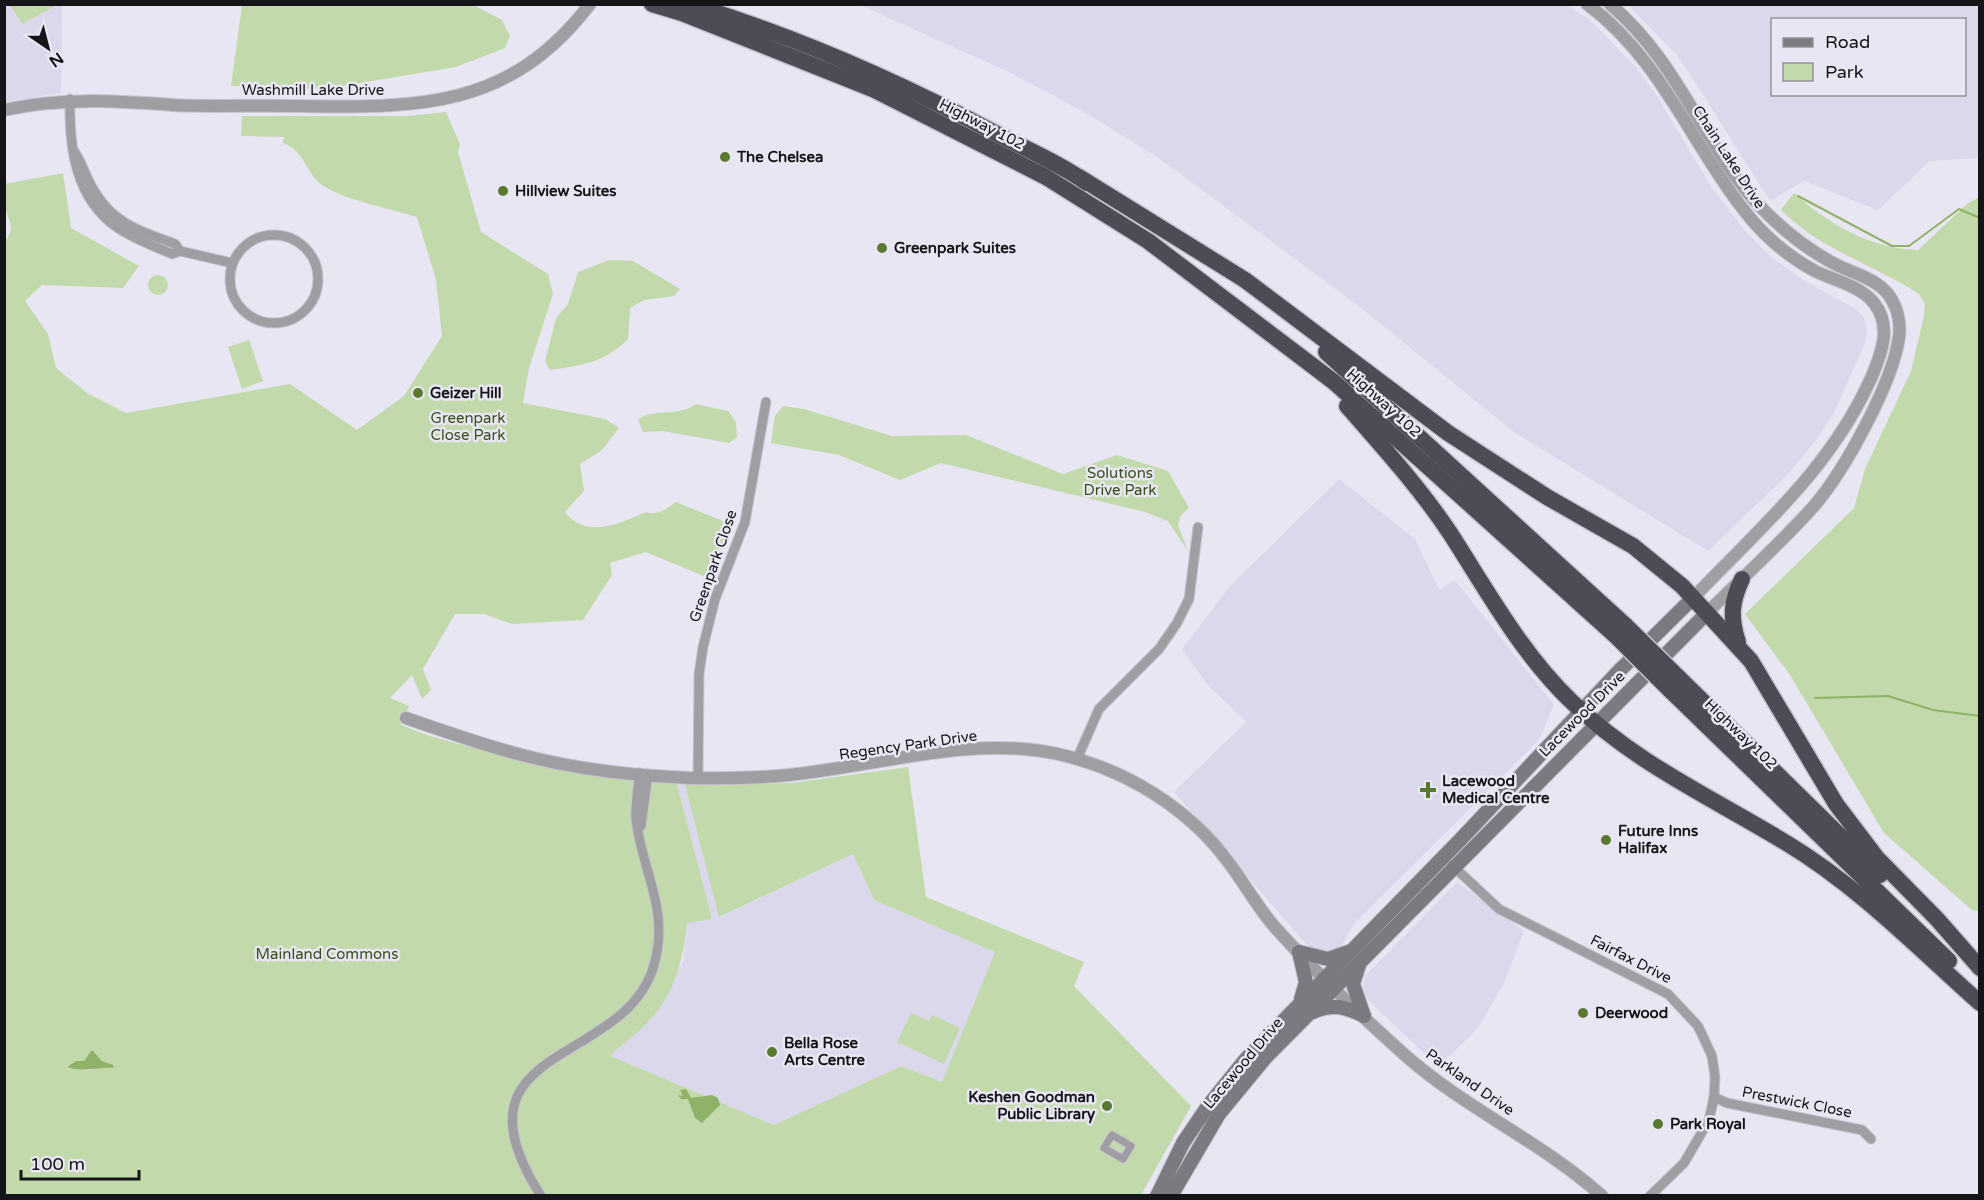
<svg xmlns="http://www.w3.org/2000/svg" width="1984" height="1200" viewBox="0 0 1984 1200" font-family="'Varela Round',sans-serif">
<rect width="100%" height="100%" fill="#e8e6f2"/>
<g fill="#dbd8eb" fill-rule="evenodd">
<polygon points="5,5 10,5 22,24 57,5 62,5 61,93 5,102"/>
<polygon points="860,5 1567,5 1588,18 1635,66 1655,93 1712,188 1746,232 1771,257 1802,279 1857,310 1864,318 1867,330 1865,343 1833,415 1816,440 1788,474 1708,551 1514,432 1356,304 1160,159 1086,113 1009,72"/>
<path d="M1628,5H1979V158L1930,161L1878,210L1804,181L1770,201L1690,74L1676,54ZM1772,20H1964V94H1772Z"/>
<polygon points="1339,479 1415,539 1439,590 1455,580 1554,705 1539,740 1355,923 1328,969 1174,792 1246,722 1207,684 1182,649 1230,586"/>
<polygon points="677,784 685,785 720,917 853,854 874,900 996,952 942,1082 901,1066 774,1125 609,1056 646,1024 683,962 687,923 712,919"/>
<polygon points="1457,882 1524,931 1504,983 1478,1028 1440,1065 1425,1054 1377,1009 1368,1000 1363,987 1365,976"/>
</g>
<g fill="#c2d9ab" fill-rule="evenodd">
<polygon points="10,5 57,5 22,24"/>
<polygon points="242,5 473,5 502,20 510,36 505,48 456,67 324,89 231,86"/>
<path d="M446,112L460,144L458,152L481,232L548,274L553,294L529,368L523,403L605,419L619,428L602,450L580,464L584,491L565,512C587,540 620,523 646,512C658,516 666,509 676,502L730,524L708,578L646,552L610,563L612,575L583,620L512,624L484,614H455L423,669L431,690L422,699L412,675L390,698L409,706L401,725L430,736L548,768L677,784L712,919L687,923C683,962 674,997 645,1025C634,1036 621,1045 610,1056L774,1125L901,1066L942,1082L995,952L874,900L853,854L719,917L685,785L792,783L908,767L926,897L1084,962L1074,986L1191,1106L1141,1195H5L4,244C17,224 7,222 5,204C4,197 5,190 5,184L63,173L71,228L139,266L123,288L42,285L25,301L48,334L56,368L87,393L126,413L290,384L357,430L404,396L442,336L436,280L417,217C391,209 350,201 327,188C305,177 307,151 283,143L284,137L241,136L242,116H408ZM92,1050L102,1061L113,1065L90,1070L66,1067L85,1061Z"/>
<path d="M1794,193C1828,224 1872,249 1918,250L1967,204L1979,197V911L1972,910L1884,833L1790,675L1745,614L1854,508L1865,469L1911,371L1924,316L1925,304L1919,294C1871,263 1824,252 1781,210Z"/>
<path d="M609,260L633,261L680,289L674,296L644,300L630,308L628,339C604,363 583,365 550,370L545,361L556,318L568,304L578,272Z"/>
<circle cx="158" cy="285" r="10"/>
<polygon points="249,340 263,381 242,389 228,347"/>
<path d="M696,404L728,411L736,422L737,437L729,443L663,431L643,432L638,419C656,408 679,417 696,404Z"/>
<polygon points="783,406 804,409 892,436 966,435 1063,474 1117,455 1168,471 1189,508 1181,515 1178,525 1188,551 1168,521 1145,512 941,463 900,480 839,455 771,443 775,416"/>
<polygon points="911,1013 929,1021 932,1015 960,1028 944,1064 897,1042"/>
</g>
<g fill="#90b268">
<path d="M92,1050L102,1061L113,1065L114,1068C98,1066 83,1073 67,1067L76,1061H84Z"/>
<polygon points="686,1089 691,1098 712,1095 718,1098 720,1105 702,1123 695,1118 688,1099 681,1099 678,1095 683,1096 680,1090"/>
</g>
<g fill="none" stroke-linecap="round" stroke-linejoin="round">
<g stroke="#90b268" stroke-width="2">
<polyline points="1798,196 1892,246 1909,246 1959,209 1980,218"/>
<polyline points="1815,698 1888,696 1933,710 1980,716"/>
</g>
<g stroke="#c6c4cf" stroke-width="9">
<polygon id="pedestrian" points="1112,1135 1131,1146 1123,1159 1104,1148"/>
</g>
<g stroke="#c6c4cf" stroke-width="11">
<g id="minor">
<path d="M70,99C69,147 75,199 118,228C134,239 154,246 172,254L180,251L232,263"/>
<path d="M74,151C83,164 86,179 95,192C115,225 141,231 175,244L180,251"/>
<circle cx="274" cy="279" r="44"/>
<polyline points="1077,759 1099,709 1159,649 1177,623 1189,599 1198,527"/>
<polyline points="698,777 699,674 703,647 715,599 745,522 766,402"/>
<polyline points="641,826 648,774"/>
<polyline points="1452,865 1499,909 1668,994 1698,1026 1712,1056 1715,1077 1714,1097 1709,1120 1684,1163 1650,1196"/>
<polyline points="1714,1097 1727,1103 1862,1130 1871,1139"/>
<path d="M541,1196C443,1042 625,1068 654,965C670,909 642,872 636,819C635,804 638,789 640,773"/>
</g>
</g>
<g stroke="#c6c4cf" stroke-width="14">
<g id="tertiary">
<path d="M1587,4C1660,58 1690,141 1743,209C1762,234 1787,256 1815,271C1833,280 1861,286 1874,303C1892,326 1882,352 1872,376C1832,467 1761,527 1694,597"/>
<path d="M1610,4C1679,63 1699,137 1755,201C1778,226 1803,247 1833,263C1851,273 1874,277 1888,294C1897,306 1901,322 1899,337C1893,383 1844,471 1814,506C1781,543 1743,577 1708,612"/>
<path d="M4,110C61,97 115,101 172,105C213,107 254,105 295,106C417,108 509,110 590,4"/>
<path d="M406,718C443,731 480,744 518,754C600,776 693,782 778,776C868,769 969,734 1058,754C1125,769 1189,808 1229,863C1244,883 1257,906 1273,925C1314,971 1360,1015 1406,1056C1466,1109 1542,1142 1602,1196"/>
</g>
</g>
<g stroke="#c6c4cf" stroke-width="16">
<g id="secondary">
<polyline points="1299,952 1328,959 1348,952"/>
<polyline points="1299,952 1306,982 1301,999"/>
<polyline points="1359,965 1353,984 1364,1016"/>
<path d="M1313,1012C1333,1003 1346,1007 1364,1016"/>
<polyline points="1157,1196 1183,1143 1208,1106 1246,1059 1462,838 1618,672 1694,597"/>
<polyline points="1171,1196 1219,1114 1266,1057 1708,612"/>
</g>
</g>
<g stroke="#c6c4cf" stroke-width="19">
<g id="motorway">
<polyline points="652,4 682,13 875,90 1046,177 1148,241 1334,382 1617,637"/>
<path d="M689,4C795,36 897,81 995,133C1026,149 1059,163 1087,183"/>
<polyline points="1079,177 1245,280 1448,433 1547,497 1633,546 1682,586 1751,661 1836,804 1877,858 1937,919 1980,968"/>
<polyline points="1326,352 1626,626"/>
<path d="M1347,406C1383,447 1420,488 1450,533C1488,592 1521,653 1572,702C1636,764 1713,798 1788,844C1859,887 1918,948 1980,1003"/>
<path d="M1738,642C1730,618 1731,602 1742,579"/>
<polyline points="1679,678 1880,875"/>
<polyline points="1669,689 1949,961"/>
</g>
</g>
<use href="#pedestrian" stroke="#9e9ea3" stroke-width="7"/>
<use href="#minor" stroke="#9e9ea3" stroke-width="9"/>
<use href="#tertiary" stroke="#9e9ea3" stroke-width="12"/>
<use href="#secondary" stroke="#7b7a81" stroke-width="14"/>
<use href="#motorway" stroke="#4d4b55" stroke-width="16"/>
<g stroke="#c6c4cf" stroke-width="19" stroke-linecap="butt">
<g id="motorway-bridge">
<polyline points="1626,626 1679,678"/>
<polyline points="1617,637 1669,689"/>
</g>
</g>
<use href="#motorway-bridge" stroke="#4d4b55" stroke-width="16"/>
</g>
<g fill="#5a7930" stroke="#e8e6f2" stroke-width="2">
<circle cx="725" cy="157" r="6"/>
<circle cx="503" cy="191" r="6"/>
<circle cx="882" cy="248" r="6"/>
<circle cx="418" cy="393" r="6"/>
<path d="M1425 781h6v6h6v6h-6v6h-6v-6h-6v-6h6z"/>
<circle cx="1606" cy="840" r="6"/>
<circle cx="1583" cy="1013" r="6"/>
<circle cx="772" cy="1052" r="6"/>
<circle cx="1107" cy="1106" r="6"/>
<circle cx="1658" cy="1124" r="6"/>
</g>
<g text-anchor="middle" stroke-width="5" stroke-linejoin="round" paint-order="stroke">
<g font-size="15" fill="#151418" stroke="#e8e6f2">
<text x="313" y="95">Washmill Lake Drive</text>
<text transform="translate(982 124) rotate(27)" y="5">Highway 102</text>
<text transform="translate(1729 157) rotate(57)" y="5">Chain Lake Drive</text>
<text transform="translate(1384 403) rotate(42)" y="5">Highway 102</text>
<text transform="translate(713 566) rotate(-71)" y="5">Greenpark Close</text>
<text transform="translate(1582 714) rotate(-45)" y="5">Lacewood Drive</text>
<text transform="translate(1741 734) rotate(44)" y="5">Highway 102</text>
<text transform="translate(908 745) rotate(-8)" y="5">Regency Park Drive</text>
<text transform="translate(1631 959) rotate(27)" y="5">Fairfax Drive</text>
<text transform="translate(1243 1063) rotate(-50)" y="5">Lacewood Drive</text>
<text transform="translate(1470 1082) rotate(35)" y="5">Parkland Drive</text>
<text transform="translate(1797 1102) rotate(11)" y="5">Prestwick Close</text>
</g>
<g font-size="15" font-weight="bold" fill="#151418" stroke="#e8e6f2" text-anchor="start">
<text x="737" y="162">The Chelsea</text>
<text x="515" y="196">Hillview Suites</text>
<text x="894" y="253">Greenpark Suites</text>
<text x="430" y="398">Geizer Hill</text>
<text x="1442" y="786">Lacewood<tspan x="1442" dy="17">Medical Centre</tspan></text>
<text x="1618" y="836">Future Inns<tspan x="1618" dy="17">Halifax</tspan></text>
<text x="1595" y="1018">Deerwood</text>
<text x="784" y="1048">Bella Rose<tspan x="784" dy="17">Arts Centre</tspan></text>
<text x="1095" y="1102" text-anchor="end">Keshen Goodman<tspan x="1095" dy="17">Public Library</tspan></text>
<text x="1670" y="1129">Park Royal</text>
</g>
<g font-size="15" fill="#384f1a" stroke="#e8e6f2">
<text x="468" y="423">Greenpark<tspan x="468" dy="17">Close Park</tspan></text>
<text x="1120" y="478">Solutions<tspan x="1120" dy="17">Drive Park</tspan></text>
<text x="327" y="959">Mainland Commons</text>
</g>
</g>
<rect width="1984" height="1200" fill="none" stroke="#151418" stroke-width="12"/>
<rect x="1771" y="18" width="195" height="78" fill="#e8e6f2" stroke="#94929b" stroke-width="1.5"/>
<rect x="1783" y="38" width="30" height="9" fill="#7b7a81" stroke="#94929b" stroke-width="1.5"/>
<text x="1825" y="48" font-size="18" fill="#151418">Road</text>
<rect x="1783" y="63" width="30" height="18" fill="#c2d9ab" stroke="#94929b" stroke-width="1.5"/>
<text x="1825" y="78" font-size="18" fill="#151418">Park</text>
<g transform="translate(48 48) rotate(145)" stroke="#e8e6f2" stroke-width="4.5" paint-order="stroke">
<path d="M0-4.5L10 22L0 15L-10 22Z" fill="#151418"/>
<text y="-9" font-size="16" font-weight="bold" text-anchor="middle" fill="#151418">N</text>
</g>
<path d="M21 1170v9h118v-9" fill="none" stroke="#151418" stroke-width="3"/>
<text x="30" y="1170" font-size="18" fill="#151418" stroke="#e8e6f2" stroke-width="4.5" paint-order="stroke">100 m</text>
</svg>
